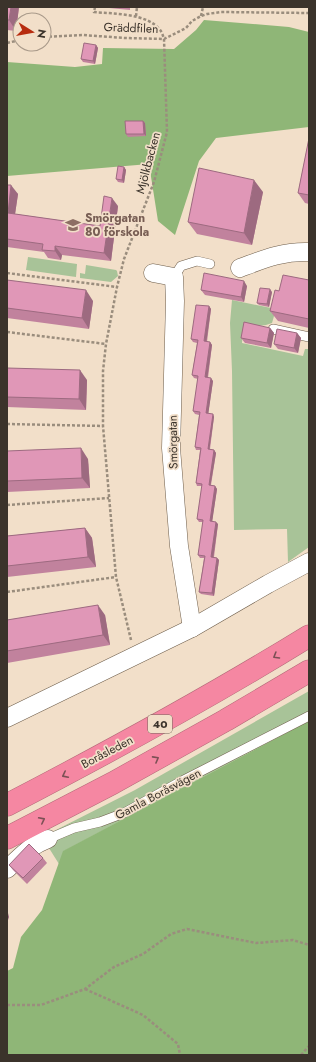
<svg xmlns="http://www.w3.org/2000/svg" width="316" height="1062" viewBox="0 0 316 1062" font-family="Jost,sans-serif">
<rect width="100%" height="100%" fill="#f2dfc9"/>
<g fill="#a8c398">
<polygon points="28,257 77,264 76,277 26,270"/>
<polygon points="86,265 116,270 117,271 118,276 111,282 80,278 80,273 85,274"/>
<polygon points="232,300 276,309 272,323 266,325 258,326 243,331 242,343 303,356 305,349 309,349 309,547 288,562 287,529 234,530 232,371 230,323"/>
<polygon points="309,691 309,721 64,851 59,864 42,837 135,790"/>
</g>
<g fill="#8fb677">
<polygon points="204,20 289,27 309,32 309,127 216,138 199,161 175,235 158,221 149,164 7,176 7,62 75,67 102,64 103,48 174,49 196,30"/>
<polygon points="309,721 309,1055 7,1055 7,971 13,968 21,937 42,910 63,851"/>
</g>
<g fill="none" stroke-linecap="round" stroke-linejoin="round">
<g stroke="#6e5e4b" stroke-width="10">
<g id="lane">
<polyline points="174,277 181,266 197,261 210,264"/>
<polyline points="273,329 309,337"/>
<polyline points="48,839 74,828 100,822 124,813 178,783 309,716"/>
</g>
</g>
<g stroke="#6e5e4b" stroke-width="19">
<g id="street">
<path d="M240,268C264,259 283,251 309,252"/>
<polyline points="153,273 174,277 175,301 171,448 179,546 192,628"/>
<polyline points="7,718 192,628 268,584 309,562"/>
<path d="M7,869C23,855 28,847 48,839"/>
</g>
</g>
<g stroke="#b46a78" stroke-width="23">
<g id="highway">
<path d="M7,805C109,752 210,697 309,636"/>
<polyline points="7,838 113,783 226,720 309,671"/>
</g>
</g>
<g stroke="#9a8d7d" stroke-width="2.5" stroke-dasharray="3 2" stroke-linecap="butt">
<path d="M95,7L94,12C114,14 147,13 160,30C162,32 163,36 164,39L167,132L154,182L124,259L117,287L106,344L103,371V426L116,577L131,640"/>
<polyline points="136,16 137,7"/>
<polyline points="201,16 203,7"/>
<polyline points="44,37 83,35 125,38 164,39 186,28 192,21 201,16 207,14 221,12 309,13"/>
<polyline points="7,43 20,40"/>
<polyline points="7,273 117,287"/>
<polyline points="7,332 106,344"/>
<polyline points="7,424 103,426"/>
<polyline points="7,505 109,498"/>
<polyline points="7,592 116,577"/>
<polyline points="85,989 143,1015 178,1044 180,1055"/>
<polyline points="7,1005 41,1005 85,989 114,967 143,954 171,934 187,929 256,943 293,940 309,945"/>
<polyline points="301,1055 309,1046"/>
</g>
<use href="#lane" stroke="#fff" stroke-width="9"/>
<use href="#street" stroke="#fff" stroke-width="18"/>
<use href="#highway" stroke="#f587a2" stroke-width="22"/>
</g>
<g fill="#c1829d">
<polygon points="7,7 19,7 16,31 7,30"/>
<polygon points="99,7 130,7 130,10"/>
<polygon points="96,45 98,48 95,64 83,62 81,59"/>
<polygon points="143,121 145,123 146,136 128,137 126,134"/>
<polygon points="309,138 309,204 305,203 298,193"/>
<polygon points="124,167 126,170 124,183 118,182 116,179"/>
<polygon points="7,185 18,194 15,214 100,226 118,206 111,261 62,255 61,260 48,258 44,252 7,247"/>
<polygon points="263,192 252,245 197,234 188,222"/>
<polygon points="7,280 93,301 89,329 7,318"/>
<polygon points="309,280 309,328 278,321 270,311 279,291"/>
<polygon points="247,286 244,302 205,295 201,290"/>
<polygon points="272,292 269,307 259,305 257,303"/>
<polygon points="209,306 211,309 207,342 210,342 212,345 208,378 213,381 208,414 213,414 214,417 210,449 214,450 216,453 211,485 215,486 217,489 212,521 218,524 214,557 217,558 219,560 214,596 201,594 199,592 204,558 200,558 198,555 203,522 199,522 197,519 202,486 197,486 196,483 200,450 196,450 195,447 199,415 195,414 193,411 198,379 194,378 192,375 197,343 193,342 191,339"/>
<polygon points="270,328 274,333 271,348 245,343 241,338"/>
<polygon points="297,333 301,338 298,353 278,349 274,344"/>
<polygon points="7,368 87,380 86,410 7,407"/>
<polygon points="7,451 88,459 90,488 7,492"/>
<polygon points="85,528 92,538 96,567 7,577 7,536"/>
<polygon points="105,615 110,645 7,663 7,620"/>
<polygon points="43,858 47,863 27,884 13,870 9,865"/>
</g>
<g fill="#9d6a80">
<polygon points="11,7 19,7 16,31 9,20"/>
<polygon points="96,45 98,48 95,64 93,61"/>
<polygon points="143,121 145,123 146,136 144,134"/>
<polygon points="124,167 126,170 124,183 122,180"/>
<polygon points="254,180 263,192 252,245 244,233"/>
<polygon points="11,185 18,194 14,221 8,213"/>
<polygon points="112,198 118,206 111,261 104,253"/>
<polygon points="55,246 62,255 61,260 55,251"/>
<polygon points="244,281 247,286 244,302 241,297"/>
<polygon points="270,289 272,292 269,307 267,304"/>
<polygon points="86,290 93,301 89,329 82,318"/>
<polygon points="209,306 211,309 206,344 204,341"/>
<polygon points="270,328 274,333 271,348 267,343"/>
<polygon points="297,333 301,338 298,353 294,348"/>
<polygon points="210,342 212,345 207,380 205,377"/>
<polygon points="80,370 87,380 86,410 79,399"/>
<polygon points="211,378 213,381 208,416 206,413"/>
<polygon points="213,414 214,417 209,452 208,449"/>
<polygon points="81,448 88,459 90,488 82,478"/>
<polygon points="214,450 216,453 210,488 209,485"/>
<polygon points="215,486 217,489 212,523 210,521"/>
<polygon points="216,522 218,524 213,559 211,557"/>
<polygon points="85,528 92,538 96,567 88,557"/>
<polygon points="217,558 219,560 214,596 212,593"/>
<polygon points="98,605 105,615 110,645 103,635"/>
<polygon points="7,909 9,917 7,923"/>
</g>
<g fill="#e097b7" stroke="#9d6a80">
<polygon points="7,7 11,7 9,20 7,20"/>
<polygon points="84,43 96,45 93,61 81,59"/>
<polygon points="125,121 143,121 144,134 126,134"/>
<polygon points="309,138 309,195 298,193"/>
<polygon points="118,166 124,167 122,180 116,179"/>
<polygon points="199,168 254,180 244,233 188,222"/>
<polygon points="7,185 11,185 8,213 100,226 104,196 112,198 104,253 55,246 55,251 42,250 43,244 7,239"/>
<polygon points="204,273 244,281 241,297 201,290"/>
<polygon points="283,275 309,280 309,319 270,311 275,290 279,291"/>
<polygon points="7,280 86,290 82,318 7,308"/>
<polygon points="260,288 270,289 267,304 257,303"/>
<polygon points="196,305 209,306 204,341 210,342 205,377 211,378 206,413 213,414 208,449 214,450 209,485 215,486 210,521 216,522 211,557 217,558 212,593 199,592 205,556 198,555 203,520 197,519 202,484 196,483 201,448 195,447 200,412 193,411 198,376 192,375 198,340 191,339"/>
<polygon points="244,322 270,328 267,343 241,338"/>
<polygon points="277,329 297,333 294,348 274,344"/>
<polygon points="7,368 80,370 79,399 7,397"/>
<polygon points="81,448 82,478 7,481 7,451"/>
<polygon points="85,528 88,557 7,566 7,536"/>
<polygon points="98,605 103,635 7,651 7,620"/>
<polygon points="29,844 43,858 23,878 9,865"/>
</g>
<defs><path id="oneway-chevron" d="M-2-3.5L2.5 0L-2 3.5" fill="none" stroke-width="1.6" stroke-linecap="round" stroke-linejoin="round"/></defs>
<g stroke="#7c5055">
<use href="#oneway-chevron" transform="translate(276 656) rotate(149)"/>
<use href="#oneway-chevron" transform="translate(156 759) rotate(-29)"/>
<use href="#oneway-chevron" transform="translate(65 775) rotate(153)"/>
<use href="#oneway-chevron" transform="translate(42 820) rotate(-27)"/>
</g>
<defs>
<g id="school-bare" transform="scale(1.2)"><path d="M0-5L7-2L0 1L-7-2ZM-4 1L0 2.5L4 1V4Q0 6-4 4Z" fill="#8d6e63" stroke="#f2dfc9" stroke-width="2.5" paint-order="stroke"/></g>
</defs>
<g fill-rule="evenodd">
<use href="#school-bare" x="73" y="225"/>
</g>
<g text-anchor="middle" stroke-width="3.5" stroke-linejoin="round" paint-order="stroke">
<rect fill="#f2dfc9" stroke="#72675a" stroke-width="1" x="148" y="715" width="24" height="18" rx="3"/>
<g font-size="11" font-weight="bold" fill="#3b332b">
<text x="160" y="728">40</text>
</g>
<g font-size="12" fill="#3b332b" stroke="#f2dfc9">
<text transform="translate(131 28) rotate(2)" y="4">Gräddfilen</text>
<text transform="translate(148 163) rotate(-75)" y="4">Mjölkbacken</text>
<text transform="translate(173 442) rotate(-91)" y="4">Smörgatan</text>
<text transform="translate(107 752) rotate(-28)" y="4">Boråsleden</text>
<text transform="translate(158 794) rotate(-28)" y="4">Gamla Boråsvägen</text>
</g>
<g font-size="12" font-weight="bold" fill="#785e54" stroke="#f2dfc9" text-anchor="start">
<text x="85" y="222">Smörgatan<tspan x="85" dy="14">80 förskola</tspan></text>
</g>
</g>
<rect width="316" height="1062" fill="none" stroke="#3b332b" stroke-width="16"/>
<g transform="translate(32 32) rotate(101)"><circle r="19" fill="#f2dfc9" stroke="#a99a8a"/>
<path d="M0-3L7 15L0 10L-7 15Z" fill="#b72c0f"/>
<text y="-6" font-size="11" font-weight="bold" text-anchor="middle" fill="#3b332b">N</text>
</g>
</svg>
